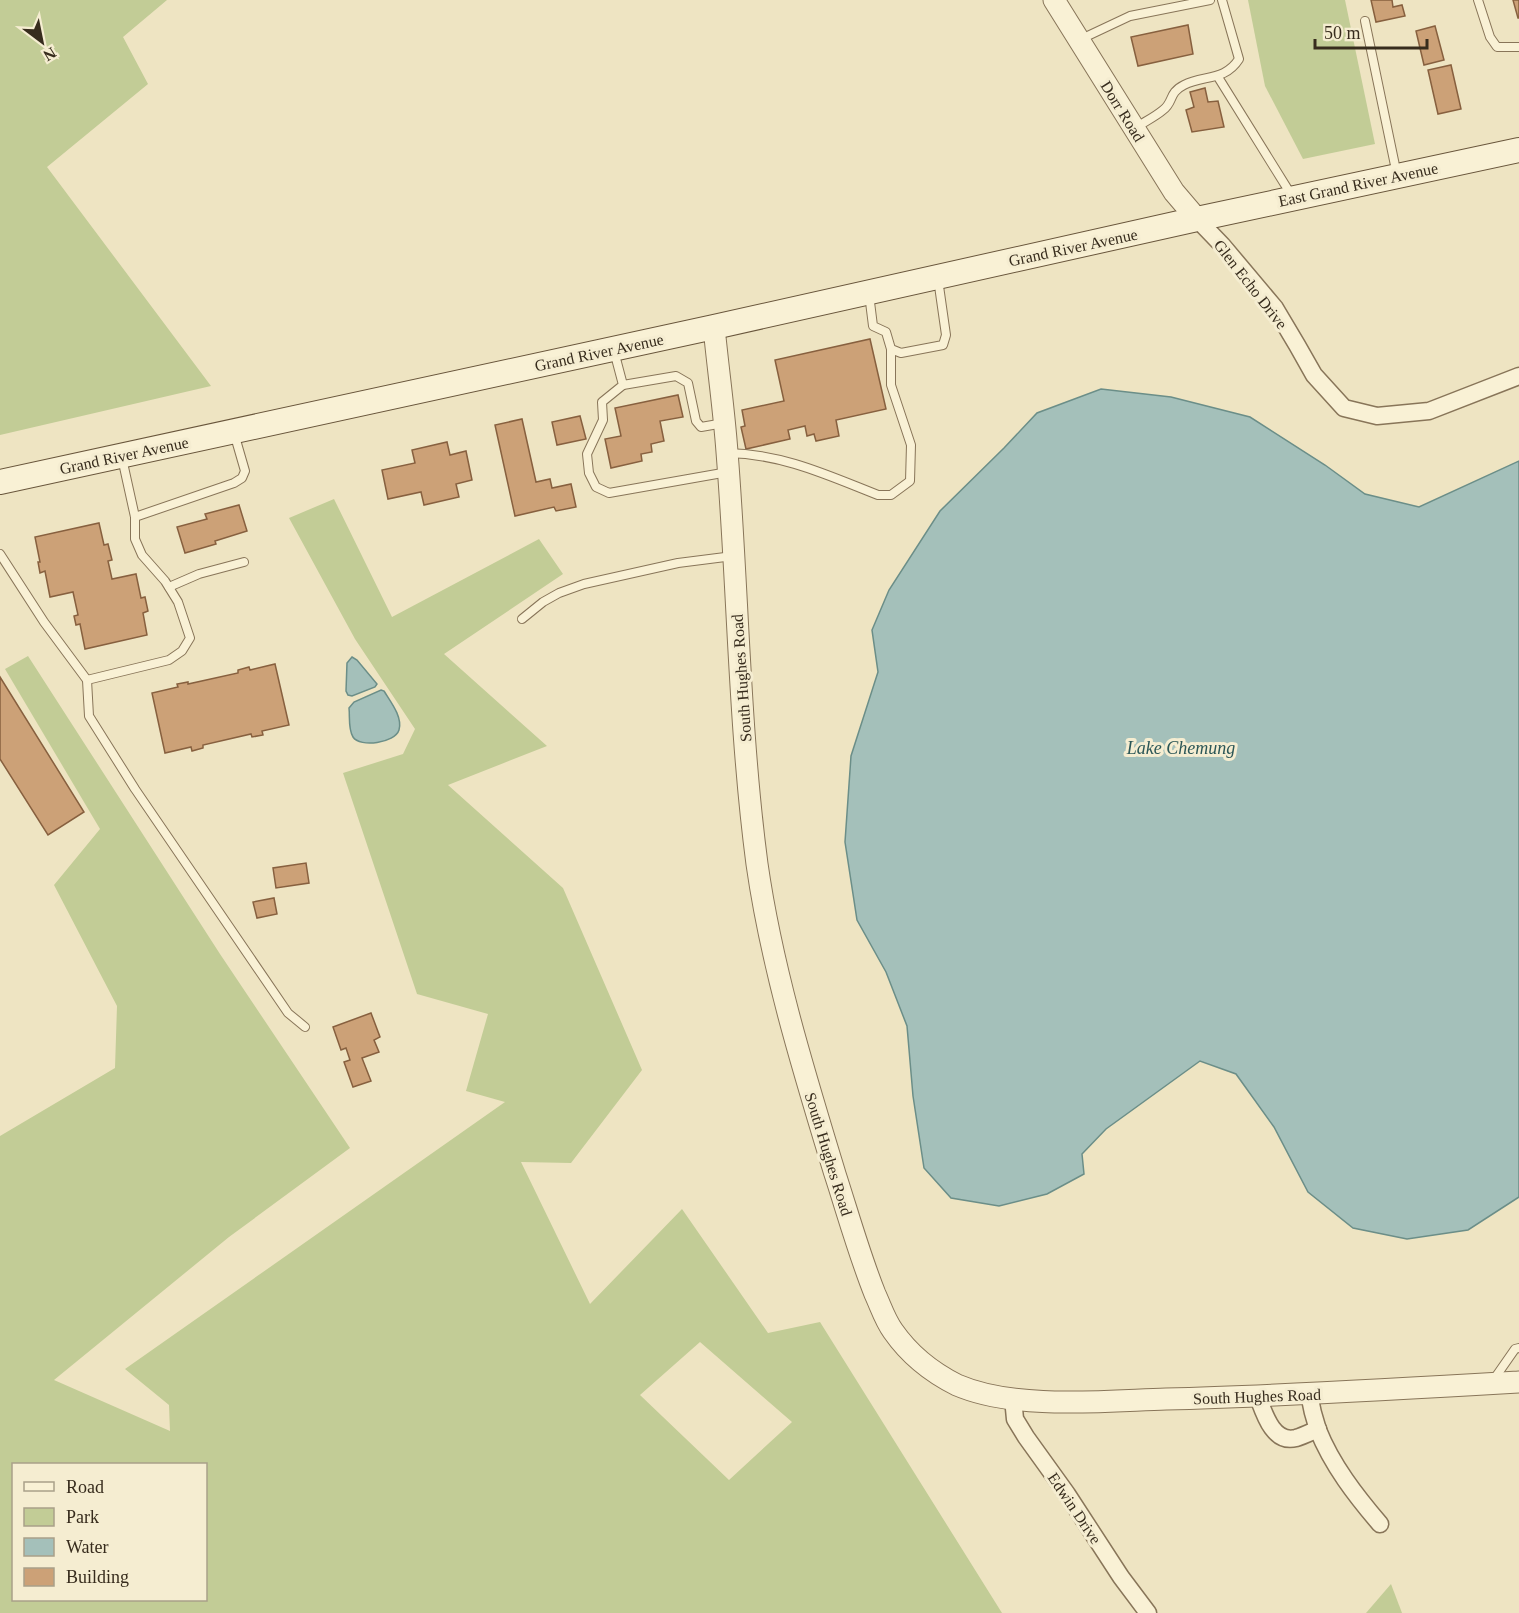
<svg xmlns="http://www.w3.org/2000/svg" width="1519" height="1613" viewBox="0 0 1519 1613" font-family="Georgia,serif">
<rect width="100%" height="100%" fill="#eee4c2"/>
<g fill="#c2cc96" fill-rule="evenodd">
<polygon points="0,0 167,0 123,37 148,84 47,167 211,386 0,435"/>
<polygon points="1248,0 1345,0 1375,144 1303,159 1265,86"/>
<path d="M334,499L392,617L539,539L563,574L444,654L547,746L448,785L563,888L642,1070L571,1163L521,1162L590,1304L682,1209L768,1333L820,1322L1002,1613H0V1136L115,1068L117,1006L54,885L100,829L5,669L28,656L220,954L350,1148L229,1237L54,1380L170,1431L169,1405L125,1369L505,1102L466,1091L488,1014L417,994L343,773L403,754L415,729L355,639L289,518ZM700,1342L792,1422L729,1480L640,1395ZM14,1464H206V1600H14Z"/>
<polygon points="1391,1584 1402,1613 1366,1613"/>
</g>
<g fill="#a4c0ba" stroke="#6b8e88" stroke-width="1.5">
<polygon points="1101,389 1171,397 1250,417 1325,465 1365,494 1419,507 1519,461 1519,1197 1468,1230 1407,1239 1353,1228 1308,1192 1274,1127 1236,1074 1200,1061 1106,1129 1082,1154 1084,1174 1047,1194 999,1206 951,1198 924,1168 913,1096 907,1026 886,972 857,920 845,842 851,756 878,672 872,630 889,590 940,511 1004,448 1037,413"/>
<polygon points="352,657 357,660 377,684 375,687 352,696 348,695 346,691 347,663"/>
<path d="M381,690L384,691C390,701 403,717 399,730C395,743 360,748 353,737C348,729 350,717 349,708L354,702Z"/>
</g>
<g fill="#cca177" stroke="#87603f" stroke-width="1.5">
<polygon points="1371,0 1392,0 1393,7 1402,5 1405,16 1376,22"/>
<polygon points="1513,0 1519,0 1519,18 1518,18"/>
<polygon points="1188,25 1193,54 1138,66 1131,37"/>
<polygon points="1435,26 1444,60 1424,65 1416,31"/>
<polygon points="1451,65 1461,109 1438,114 1428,70"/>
<polygon points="1205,88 1208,102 1218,101 1224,127 1192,132 1186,110 1194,107 1190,92"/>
<polygon points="870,339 886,409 836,420 839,436 816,441 814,434 807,436 805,426 788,430 790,439 746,449 741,427 745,426 742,410 784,401 775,360"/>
<polygon points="678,395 683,417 660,421 664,441 651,444 652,452 641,454 642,461 611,468 605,439 621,436 615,408"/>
<polygon points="580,416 586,439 557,445 552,422"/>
<polygon points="522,419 536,482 550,479 552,488 571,484 576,507 556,511 554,507 515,516 495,425"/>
<polygon points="447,442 450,455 466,451 472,480 456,484 459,497 424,505 421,492 388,499 382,470 415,463 412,450"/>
<polygon points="239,505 247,531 215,541 216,544 185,553 177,527 207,519 205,514"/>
<polygon points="99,523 104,545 108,544 112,560 108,561 112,579 136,574 141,598 145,597 148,611 143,613 147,635 85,649 80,624 76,625 74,616 78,615 73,592 50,597 45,571 40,573 38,562 40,562 35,537"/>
<polygon points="275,664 289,725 262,731 263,735 252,737 251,734 203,745 203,748 192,751 191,747 165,753 152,693 178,687 177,684 188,682 188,684 238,673 238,670 249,667 250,670"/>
<polygon points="0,677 84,812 48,835 0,759"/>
<polygon points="306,863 309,883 276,888 273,868"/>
<polygon points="274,898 277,914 257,918 253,902"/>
<polygon points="371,1013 380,1037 374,1040 379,1052 362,1058 371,1081 353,1087 344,1062 350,1060 346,1048 341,1050 333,1027"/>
</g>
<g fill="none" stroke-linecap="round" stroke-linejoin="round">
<g stroke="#887559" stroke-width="10">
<g id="service">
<polyline points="1478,0 1490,37 1497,47 1519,47"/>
<polyline points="1365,21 1397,175"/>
<polyline points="1079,40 1130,16 1210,0"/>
<polyline points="1218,77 1292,196"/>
<path d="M1135,128C1144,122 1155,117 1163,110C1174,102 1168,93 1184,85C1204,75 1225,81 1239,59L1222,0"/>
<polyline points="869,294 873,326 886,332 891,349 901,353 943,345 946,335 938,279"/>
<polyline points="614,351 623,385 602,402 603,420 587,454 589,473 596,487 609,493 728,472"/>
<polyline points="623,385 676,376 688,383 696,421 701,427 724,423"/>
<path d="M727,453C783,454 827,475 878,495H891L910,481L911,445L891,385V349"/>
<polyline points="135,517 234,483 242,478 245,471 234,433"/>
<polyline points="0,554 44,622 87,680 89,716 135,789 288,1013 305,1027"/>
<polyline points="169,587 199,574 244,562"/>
<polyline points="522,619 543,602 559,593 584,584 678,563 733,556"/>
<polyline points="87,680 169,660 182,651 190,638 178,602 165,581 142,555 135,539 135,517 122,458"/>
<polyline points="1492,1382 1515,1349 1519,1348"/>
</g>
</g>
<g stroke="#887559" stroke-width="19">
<g id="minor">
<polyline points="1197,219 1222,245 1275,308 1297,345 1314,375 1344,408 1377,416 1429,411 1519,376"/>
<path d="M1309,1394C1311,1406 1314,1418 1318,1430C1332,1465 1356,1496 1380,1524"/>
<path d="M1258,1397C1264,1413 1273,1444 1296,1438C1303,1436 1311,1432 1318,1429"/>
<polyline points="1013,1398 1015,1419 1026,1437 1067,1494 1121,1577 1148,1613"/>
</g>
</g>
<g stroke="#887559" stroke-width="23">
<g id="tertiary">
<polyline points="1054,0 1174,192 1197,219"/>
<path d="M714,327C718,369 724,410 727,452C738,589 739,728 757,864C772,969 804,1072 835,1174C848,1214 859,1254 875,1294C881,1307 885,1320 893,1331C909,1354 933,1373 957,1385C1015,1410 1103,1401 1166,1399C1284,1396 1401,1389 1519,1382"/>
</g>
</g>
<g stroke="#69563c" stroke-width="26">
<polyline id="secondary" points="0,482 714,327 1197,219 1519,150"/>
</g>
<use href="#service" stroke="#f9f1d5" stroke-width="8"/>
<use href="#minor" stroke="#f9f1d5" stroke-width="16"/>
<use href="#tertiary" stroke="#f9f1d5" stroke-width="21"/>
<use href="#secondary" stroke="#f9f1d5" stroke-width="24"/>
</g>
<g text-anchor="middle" stroke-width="6" stroke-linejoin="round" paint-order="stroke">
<g font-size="16" fill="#372c1d" stroke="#f5edd1">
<text transform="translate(1123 111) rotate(58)" y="6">Dorr Road</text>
<text transform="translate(1358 184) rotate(-12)" y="6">East Grand River Avenue</text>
<text transform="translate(1073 247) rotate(-12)" y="6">Grand River Avenue</text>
<text transform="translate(1251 284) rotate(52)" y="6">Glen Echo Drive</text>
<text transform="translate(599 352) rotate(-12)" y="6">Grand River Avenue</text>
<text transform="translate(124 455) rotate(-12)" y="6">Grand River Avenue</text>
<text transform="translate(741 678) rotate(-94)" y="6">South Hughes Road</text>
<text transform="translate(829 1154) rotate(73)" y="6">South Hughes Road</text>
<text transform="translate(1257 1396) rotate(-2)" y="6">South Hughes Road</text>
<text transform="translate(1075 1508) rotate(56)" y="6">Edwin Drive</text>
</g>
<g font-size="18" font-style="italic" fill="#2c5757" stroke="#f5edd1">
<text x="1181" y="754">Lake Chemung</text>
</g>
</g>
<rect x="12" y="1463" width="195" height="138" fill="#f5edd1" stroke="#a9a089" stroke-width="1.5"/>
<rect x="24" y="1482" width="30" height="9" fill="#f9f1d5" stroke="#a9a089" stroke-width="1.5"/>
<text x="66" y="1493" font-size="18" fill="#372c1d">Road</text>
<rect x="24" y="1508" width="30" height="18" fill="#c2cc96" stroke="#a9a089" stroke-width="1.5"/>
<text x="66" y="1523" font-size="18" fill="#372c1d">Park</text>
<rect x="24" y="1538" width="30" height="18" fill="#a4c0ba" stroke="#a9a089" stroke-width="1.5"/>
<text x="66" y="1553" font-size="18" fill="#372c1d">Water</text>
<rect x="24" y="1568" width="30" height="18" fill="#cca177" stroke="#a9a089" stroke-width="1.5"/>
<text x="66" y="1583" font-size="18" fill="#372c1d">Building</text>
<g transform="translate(42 42) rotate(148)" stroke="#f5edd1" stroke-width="4.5" paint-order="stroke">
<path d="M0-4.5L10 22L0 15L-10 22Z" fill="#372c1d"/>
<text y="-9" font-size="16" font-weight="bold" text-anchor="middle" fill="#372c1d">N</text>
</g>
<path d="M1315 39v9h112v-9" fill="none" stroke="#372c1d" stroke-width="3"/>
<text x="1324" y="39" font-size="18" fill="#372c1d" stroke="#f5edd1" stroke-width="4.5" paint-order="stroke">50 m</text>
</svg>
